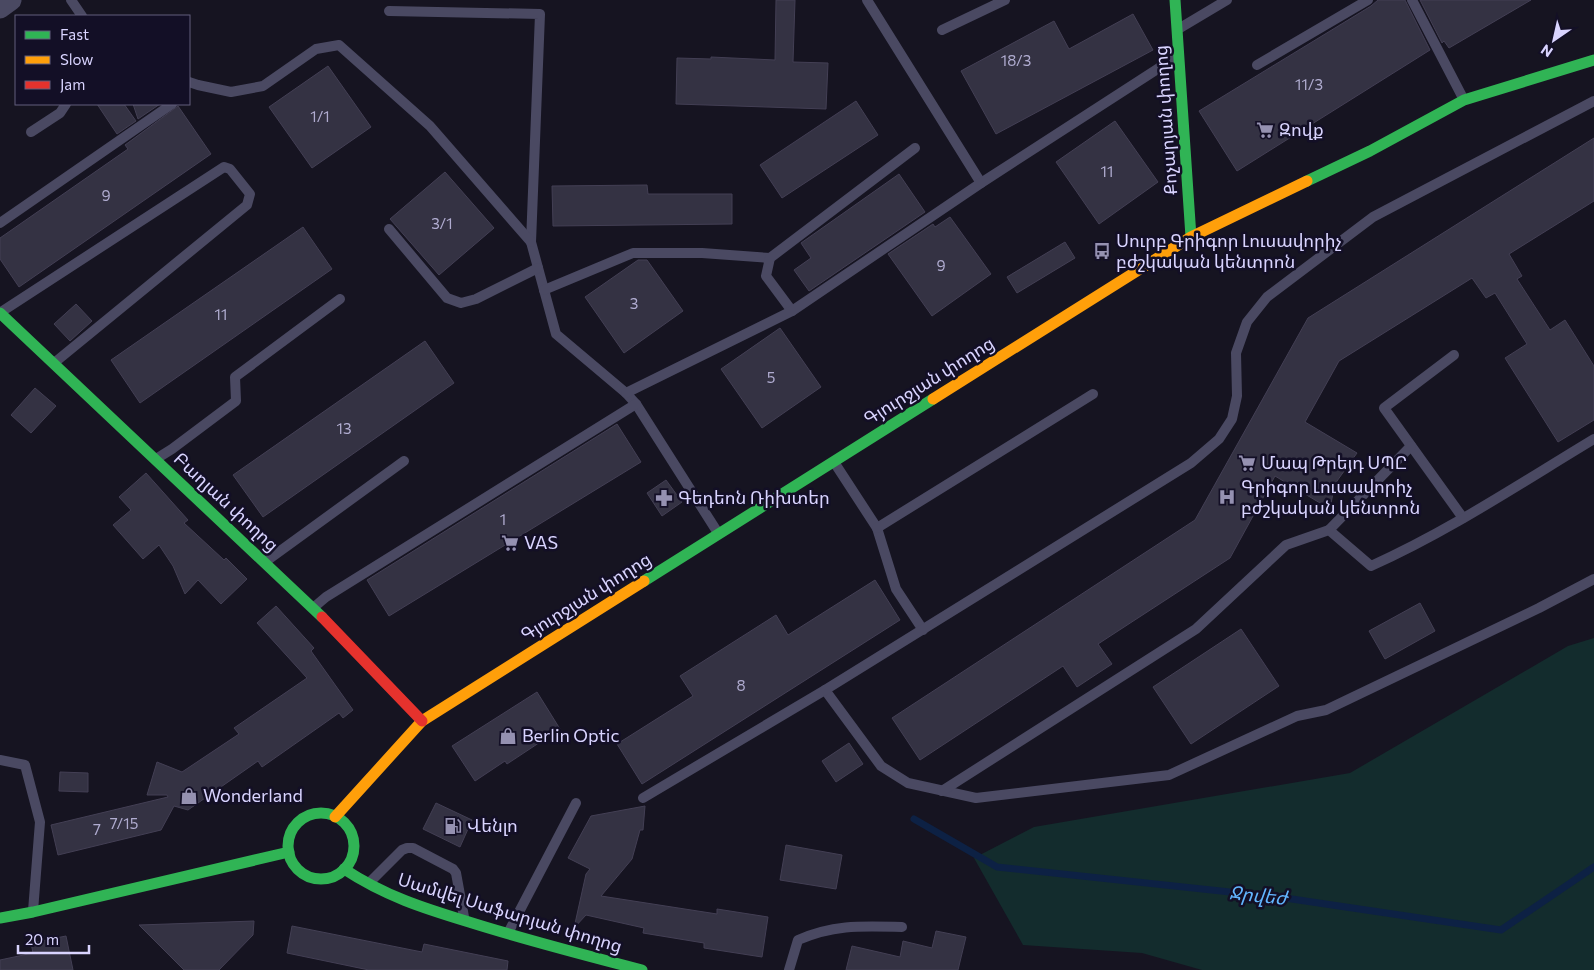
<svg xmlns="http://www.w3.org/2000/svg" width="1594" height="970" viewBox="0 0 1594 970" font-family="Commissioner,'Noto Sans Armenian',sans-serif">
<rect width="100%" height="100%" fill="#161421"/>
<polygon fill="#132c2d" points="1594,638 1594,970 1202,970 1142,953 1023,945 974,858 1034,827 1350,773 1568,646"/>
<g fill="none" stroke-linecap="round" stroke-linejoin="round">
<polyline stroke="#0d2144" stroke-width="7" points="914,819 997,867 1285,898 1501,930 1594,867"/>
</g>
<g fill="#343243" stroke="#433f54">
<polygon points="776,0 795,0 793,62 828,63 826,109 676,104 677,58 711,59 711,57 775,60"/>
<polygon points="1378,0 1405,0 1430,50 1237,171 1199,111 1371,6"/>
<polygon points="1420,0 1531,0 1449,48 1444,41 1442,43"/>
<polygon points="1133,14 1153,50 996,134 961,71 1054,21 1069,49"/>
<polygon points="328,66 371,127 312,168 269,107"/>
<polygon points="856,101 878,135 782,198 760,165"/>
<polygon points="97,104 124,104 136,121 117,134"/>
<polygon points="133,104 160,104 138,119"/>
<polygon points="178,106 211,154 19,287 0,259 0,238 128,149 125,145"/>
<polygon points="1115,121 1158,182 1099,224 1056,162"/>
<polygon points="1594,138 1594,201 1509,254 1522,276 1517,279 1550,330 1565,320 1594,366 1594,420 1558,442 1505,358 1527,344 1495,293 1486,298 1472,278 1339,361 1305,422 1357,453 1337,481 1333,493 1330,509 1275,476 1230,558 1098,644 1112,664 1077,687 1063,666 920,760 892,718 1195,520 1308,318"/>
<polygon points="445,172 494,228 439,275 390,219"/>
<polygon points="899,174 925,212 809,291 794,270 811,258 801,243"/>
<polygon points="647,185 648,194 732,194 732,224 553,226 552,186"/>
<polygon points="950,217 991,274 932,316 888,254 933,224 935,227"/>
<polygon points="303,227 332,269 140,403 111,360"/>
<polygon points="1065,242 1075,258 1017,293 1007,277"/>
<polygon points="638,260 647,260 683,311 624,353 585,297"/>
<polygon points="76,304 92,321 70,341 54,324"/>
<polygon points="780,328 821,387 762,428 721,369"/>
<polygon points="425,341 454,383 263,517 233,475"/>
<polygon points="35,388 56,406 31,433 11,415"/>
<polygon points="617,424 641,462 389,616 367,580"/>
<polygon points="146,473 188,520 184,523 224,560 226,558 247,579 221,604 198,580 185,594 173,566 159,545 143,559 113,525 131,510 119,497"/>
<polygon points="666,480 682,502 662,516 647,493"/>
<polygon points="875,580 900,620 642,784 617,744 693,696 680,676 776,615 788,635"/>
<polygon points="1420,603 1435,631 1385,659 1369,631"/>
<polygon points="276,606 314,648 311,651 353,710 343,718 339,713 262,767 258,761 188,810 174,806 161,830 58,855 51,825 168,797 167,795 147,795 157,762 182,772 239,734 234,728 307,678 257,623"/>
<polygon points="1241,629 1279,686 1191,744 1153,687"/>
<polygon points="537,692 560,729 507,764 505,761 475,781 452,746"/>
<polygon points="849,743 863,764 836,782 822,761"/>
<polygon points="60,772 88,773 88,792 59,791"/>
<polygon points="436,803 472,820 460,847 423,829"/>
<polygon points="645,806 643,830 640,830 632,859 601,896 717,914 717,909 768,917 762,957 704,948 704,943 643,933 644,928 586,915 574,928 586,874 590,869 568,858 591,816"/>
<polygon points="786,845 842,855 836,889 780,880"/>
<polygon points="254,921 253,935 219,970 184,970 139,925"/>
<polygon points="292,926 422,952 424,944 508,961 507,970 369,970 287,953"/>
<polygon points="936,931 966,937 958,970 846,970 852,946 900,957 903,941 932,948"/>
<polygon points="66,936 73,970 0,970 0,960 33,953 31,943"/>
</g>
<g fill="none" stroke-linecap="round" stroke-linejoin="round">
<g stroke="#4a4962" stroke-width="10">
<polyline points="71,0 82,16"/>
<polyline points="867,0 981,183"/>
<polyline points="1412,0 1464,100"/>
<polyline points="389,11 540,14 531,242 556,334 626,393 636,404 718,533"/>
<polyline points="1180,28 1227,0"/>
<polyline points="942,30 1005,0"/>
<polyline points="1257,65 1368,0"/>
<polyline points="189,82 198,85 231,92 263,86 316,49 339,45 430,126 531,242"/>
<polyline points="31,132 60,113 66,104"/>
<polyline points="0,223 172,104"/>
<polyline points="389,229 447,298 461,303 476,299 538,268"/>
<polyline points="544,290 633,253 702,253 770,258"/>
<polyline points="792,311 766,276 770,258 915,148"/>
<polyline points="1,312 224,167 230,169 250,194 247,205 54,363"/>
<polyline points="1454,355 1384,408 1463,518"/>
<polyline points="626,393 792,311 981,183 1176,57"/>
<polyline points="156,459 172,449 236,401 235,377 340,299"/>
<polyline points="834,462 877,528 896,589 923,630"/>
<polyline points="877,528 1093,394"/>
<polyline points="1329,530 1411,446"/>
<polyline points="265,562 404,461"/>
<polyline points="313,608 326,597 636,404"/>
<polyline points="825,690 881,766 908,783 976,798 1169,775 1297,716 1326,710 1539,608 1594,579"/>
<polyline points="0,760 25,765 40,822 33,911"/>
<path d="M942,791L1196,629L1286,545L1329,530L1371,566C1449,531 1521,483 1594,439"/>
<polyline points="643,798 825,690 1191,463 1219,439 1232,419 1237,396 1236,353 1247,322 1267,297 1373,217 1594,101"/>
<polyline points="369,883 402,850 407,848 413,848 453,869 456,873 464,917"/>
<polyline points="508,933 576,803"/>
<path d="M789,970L798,940C834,924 863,926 902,927"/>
</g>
<polyline stroke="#4a4962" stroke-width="21" points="0,8 11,0"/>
<g stroke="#30b455" stroke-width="11">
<polyline points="1175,0 1191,237"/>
<polyline points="1307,181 1370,151 1464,100 1594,60"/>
<polyline points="0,313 322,617"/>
<polyline points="644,581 933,399"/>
<circle cx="321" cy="846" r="33"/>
<path d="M344,869C385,896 423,908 469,922C526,940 584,955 642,970"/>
<polyline points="0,918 33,912 289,852"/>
</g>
<g stroke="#ff9f0a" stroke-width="11">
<polyline points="933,399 1191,237 1307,181"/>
<polyline points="335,817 422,721 644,581"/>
</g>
<polyline stroke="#e5322d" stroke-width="11" points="322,617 422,721"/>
</g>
<defs>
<g id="supermarket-bare" transform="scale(1.35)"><path d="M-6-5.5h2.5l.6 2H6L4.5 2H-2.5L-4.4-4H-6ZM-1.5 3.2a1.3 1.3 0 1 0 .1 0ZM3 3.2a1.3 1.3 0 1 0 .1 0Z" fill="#9591b1" stroke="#130f26" stroke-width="2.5" paint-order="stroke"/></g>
<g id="bus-bare" transform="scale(1.35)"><path d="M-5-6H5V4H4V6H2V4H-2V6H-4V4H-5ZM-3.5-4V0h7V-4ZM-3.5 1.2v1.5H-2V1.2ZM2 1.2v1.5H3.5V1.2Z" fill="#9591b1" stroke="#130f26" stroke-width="2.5" paint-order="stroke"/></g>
<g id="hospital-bare" transform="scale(1.35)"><path d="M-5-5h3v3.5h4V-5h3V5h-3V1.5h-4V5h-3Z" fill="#9591b1" stroke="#130f26" stroke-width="2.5" paint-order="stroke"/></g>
<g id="pharmacy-bare" transform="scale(1.35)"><path d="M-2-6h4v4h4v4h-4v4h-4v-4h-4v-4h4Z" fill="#9591b1" stroke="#130f26" stroke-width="2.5" paint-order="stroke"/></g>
<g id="shop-bare" transform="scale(1.35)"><path d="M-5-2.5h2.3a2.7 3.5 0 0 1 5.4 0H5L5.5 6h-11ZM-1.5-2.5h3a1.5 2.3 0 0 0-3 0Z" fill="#9591b1" stroke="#130f26" stroke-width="2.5" paint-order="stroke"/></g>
<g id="fuel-bare" transform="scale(1.35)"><path d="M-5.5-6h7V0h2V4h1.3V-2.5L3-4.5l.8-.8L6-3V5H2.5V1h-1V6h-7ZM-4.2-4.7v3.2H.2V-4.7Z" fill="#9591b1" stroke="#130f26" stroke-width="2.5" paint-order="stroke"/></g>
</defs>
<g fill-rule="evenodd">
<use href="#supermarket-bare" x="1265" y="130"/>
<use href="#bus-bare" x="1102" y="251"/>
<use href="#supermarket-bare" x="1247" y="463"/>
<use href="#hospital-bare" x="1227" y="497"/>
<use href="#pharmacy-bare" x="664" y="498"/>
<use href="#supermarket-bare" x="510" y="543"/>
<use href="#shop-bare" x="508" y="736"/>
<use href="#shop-bare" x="189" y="796"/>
<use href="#fuel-bare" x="453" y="826"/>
</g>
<g text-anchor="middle" stroke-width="5" stroke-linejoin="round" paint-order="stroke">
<g font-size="15" fill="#b0acd0">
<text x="1016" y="66">18/3</text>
<text x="1309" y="90">11/3</text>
<text x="320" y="122">1/1</text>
<text x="1107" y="177">11</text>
<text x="106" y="201">9</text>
<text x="442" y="229">3/1</text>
<text x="941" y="271">9</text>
<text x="634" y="309">3</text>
<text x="221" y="320">11</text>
<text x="771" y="383">5</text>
<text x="344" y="434">13</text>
<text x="503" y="525">1</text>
<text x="741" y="691">8</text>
<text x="124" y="829">7/15</text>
<text x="97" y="835">7</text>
</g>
<g font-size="18" fill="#d9d4ff" stroke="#130f26">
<text transform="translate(1166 120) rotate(-94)" y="6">Քոչարյան փողոց</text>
<text transform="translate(929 381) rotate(-32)" y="6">Գյուրջյան փողոց</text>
<text transform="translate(226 502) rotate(43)" y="6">Բաղյան փողոց</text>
<text transform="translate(586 597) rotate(-32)" y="6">Գյուրջյան փողոց</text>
<text transform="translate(510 913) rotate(17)" y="6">Սամվել Սաֆարյան փողոց</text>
</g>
<g font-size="18" fill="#d9d4ff" stroke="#130f26" text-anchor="start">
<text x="1279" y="136">Զովք</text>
<text x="1116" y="247">Սուրբ Գրիգոր Լուսավորիչ<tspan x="1116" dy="21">բժշկական կենտրոն</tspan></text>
<text x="1261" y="469">Մապ Թրեյդ ՍՊԸ</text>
<text x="1241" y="493">Գրիգոր Լուսավորիչ<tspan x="1241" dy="21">բժշկական կենտրոն</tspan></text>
<text x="678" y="504">Գեդեոն Ռիխտեր</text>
<text x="524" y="549">VAS</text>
<text x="522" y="742">Berlin Optic</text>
<text x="203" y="802">Wonderland</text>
<text x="467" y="832">Վենլո</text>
</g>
<g font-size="19" font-style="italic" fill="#62b6ff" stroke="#130f26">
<text transform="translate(1258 895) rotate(6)" y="7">Ջրվեժ</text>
</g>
</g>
<rect x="15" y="15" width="175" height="90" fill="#130f26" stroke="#625e7d"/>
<rect x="25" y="31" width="25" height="8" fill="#30b455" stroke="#625e7d"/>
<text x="60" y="40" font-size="15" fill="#d9d4ff">Fast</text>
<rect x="25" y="56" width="25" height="8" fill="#ff9f0a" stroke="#625e7d"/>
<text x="60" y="65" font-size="15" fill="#d9d4ff">Slow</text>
<rect x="25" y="81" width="25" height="8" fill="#e5322d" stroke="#625e7d"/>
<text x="60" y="90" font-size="15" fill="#d9d4ff">Jam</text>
<g transform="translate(1554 40) rotate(214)" stroke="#130f26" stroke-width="4" paint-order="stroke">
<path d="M0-4L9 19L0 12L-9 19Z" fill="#d9d4ff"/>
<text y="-8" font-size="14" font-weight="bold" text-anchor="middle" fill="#d9d4ff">N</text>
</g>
<path d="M18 945v8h71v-8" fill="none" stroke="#d9d4ff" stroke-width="2.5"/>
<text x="25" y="945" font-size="15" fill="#d9d4ff" stroke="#130f26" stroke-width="4" paint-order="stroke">20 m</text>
</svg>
